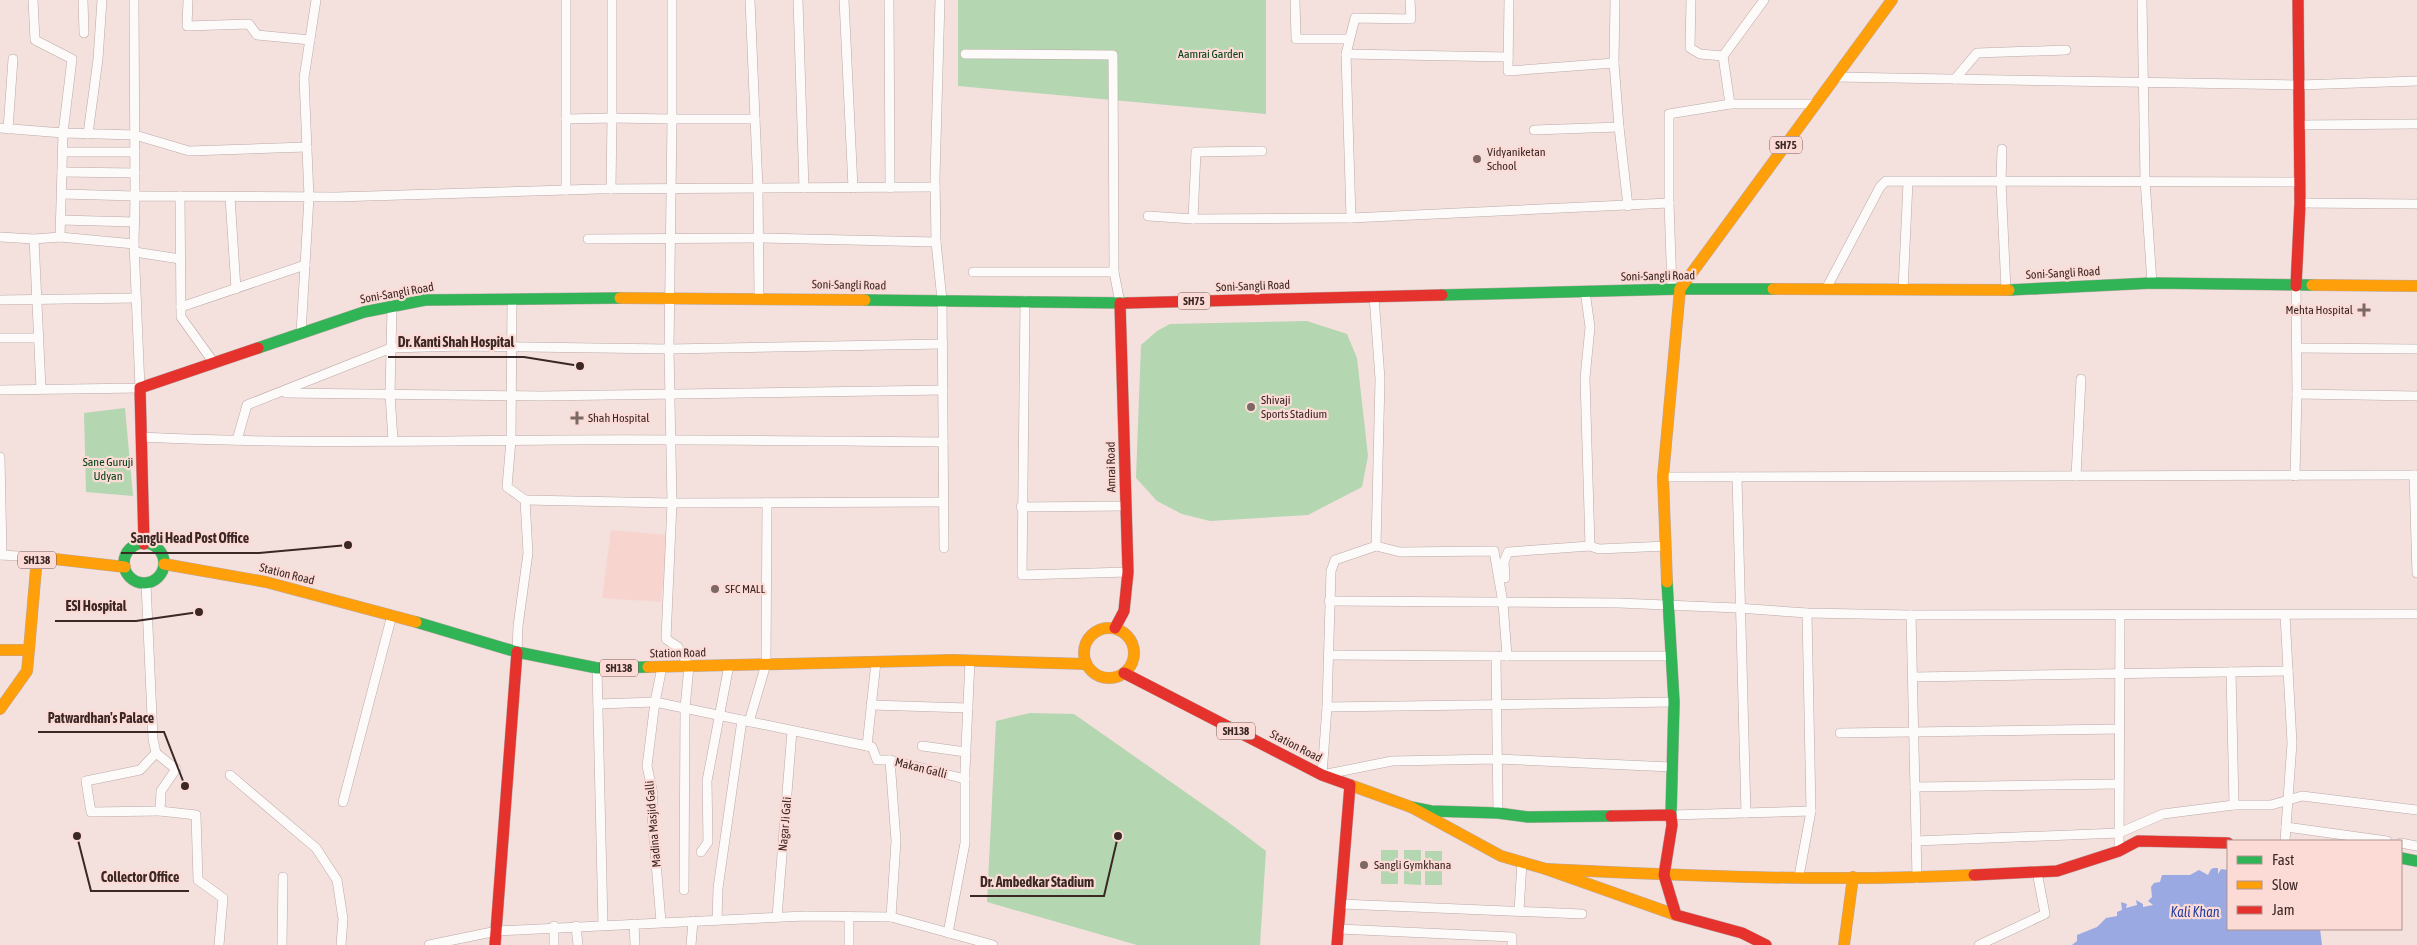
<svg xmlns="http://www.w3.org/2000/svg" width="2417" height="945" viewBox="0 0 2417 945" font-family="'Asap Condensed',sans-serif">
<rect width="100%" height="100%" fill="#f4e1de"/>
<polygon fill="#f8d4cf" points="611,530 668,535 661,602 602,598"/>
<g fill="#b4d6b0">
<polygon points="958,0 1266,0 1266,114 958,86"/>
<polygon points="1307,321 1347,334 1357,358 1368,456 1362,487 1308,515 1210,521 1182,514 1157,501 1136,478 1141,345 1157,331 1170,324"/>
<polygon points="125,408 133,496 86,492 84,413"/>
<polygon points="1030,713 1074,714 1228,822 1266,851 1260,945 1137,945 987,902 996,721"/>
<rect x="1381" y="850" width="17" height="34"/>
<polygon points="1404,850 1421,850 1421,885 1404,884"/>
<rect x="1425" y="851" width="17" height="34"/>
</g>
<polygon fill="#9aa9e2" points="2214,868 2218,868 2218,874 2221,869 2228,870 2228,929 2320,929 2322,945 2072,945 2077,941 2077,935 2097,927 2106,918 2117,916 2117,912 2122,910 2121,902 2127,904 2126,908 2137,905 2136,900 2143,904 2143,907 2153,905 2148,901 2152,897 2151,887 2154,883 2160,882 2162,875 2190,875 2199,870 2208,875 2211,869"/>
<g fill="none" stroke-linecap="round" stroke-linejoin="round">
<g stroke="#baa9a6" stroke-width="10">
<g id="street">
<polyline points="33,0 35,40 72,59 63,133 135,135 189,151 307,147"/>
<polyline points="83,0 84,33"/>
<polyline points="188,0 187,26 249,24 257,35 310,40"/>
<polyline points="612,0 612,118 672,119 669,349 943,344"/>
<polyline points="672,0 672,119 755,119"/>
<polyline points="750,0 758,189 759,298"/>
<polyline points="798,0 804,188"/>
<polyline points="844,0 853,188"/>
<polyline points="889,0 890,188"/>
<polyline points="940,0 935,177 936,242 942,300 944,548"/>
<polyline points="1295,0 1296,39 1348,39"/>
<polyline points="1509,0 1508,71 1614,63 1619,127 1534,130"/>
<polyline points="1691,0 1690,48 1700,54 1723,56"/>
<polyline points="1764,0 1723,56 1730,104 1816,104"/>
<polyline points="2142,0 2145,180 2152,283"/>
<polyline points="965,54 1113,55 1114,272 1120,303"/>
<polyline points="1346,54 1508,57"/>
<polyline points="1614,63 1615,0"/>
<polyline points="1836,77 2299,85 2417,81"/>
<polyline points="1955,79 1977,53 2066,50"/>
<polyline points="566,119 612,118 611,189"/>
<polyline points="2300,125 2417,124"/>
<polyline points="1619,127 1628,206"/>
<polyline points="0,128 63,133 60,237"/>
<polyline points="8,129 13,59"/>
<polyline points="88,134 98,59 102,0"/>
<polyline points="2002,149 2001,182 2006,290"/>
<polyline points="63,152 135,152"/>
<polyline points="62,172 135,173"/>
<polyline points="566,190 566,0"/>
<polyline points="62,194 135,196 134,0"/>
<polyline points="180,196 181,317 214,363"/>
<polyline points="230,197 236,289"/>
<polyline points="1669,203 1672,289"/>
<polyline points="2300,203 2417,204"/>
<polyline points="1148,216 1193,219 1351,218 1669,203 1669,114 1730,104"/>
<polyline points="1351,218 1346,54 1355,18 1411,19 1410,0"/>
<polyline points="1193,219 1196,152 1262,151"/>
<polyline points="61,220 135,222"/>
<polyline points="0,237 34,239 60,237 134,244 140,388 0,390"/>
<polyline points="34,239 41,389"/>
<polyline points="588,239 759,238 936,242"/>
<polyline points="134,244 135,196 336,197 599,189 935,187"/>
<polyline points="135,252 180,259"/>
<polyline points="973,272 1114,272"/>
<polyline points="1826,289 1880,187 1886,181 2299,182"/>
<polyline points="1903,290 1908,182"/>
<polyline points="1585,291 1590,327 1585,378 1590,546"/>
<polyline points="1374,296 1380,379 1376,546"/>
<polyline points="512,299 511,440 507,487 525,500 528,553 518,626 517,652"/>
<polyline points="0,300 136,298"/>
<polyline points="1025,301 1022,575 1128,572"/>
<polyline points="181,307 305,265"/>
<polyline points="392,307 390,394 393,441"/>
<polyline points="301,333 309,197 304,78 316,0"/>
<polyline points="0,338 39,338"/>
<polyline points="2296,348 2417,349"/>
<polyline points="286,393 541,396 943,390"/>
<polyline points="2297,394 2417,396"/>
<path d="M141,437C281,444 421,441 560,440C688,439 815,441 943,442"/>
<polyline points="237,440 247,405 391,348 462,346 669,349 672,503 943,502"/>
<polyline points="0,457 2,555"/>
<polyline points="2414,475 2417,573"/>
<polyline points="2076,476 2081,379"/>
<polyline points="2295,476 2297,394 2296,286"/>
<polyline points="1663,477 2417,475"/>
<polyline points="1737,477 1746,813"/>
<polyline points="525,500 672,503 666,639 678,647 689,666 685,708 684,890"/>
<polyline points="1021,507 1126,506"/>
<polyline points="0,555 37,557"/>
<polyline points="1505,578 1504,562 1508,552 1590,546 1599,549 1667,546"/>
<polyline points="146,583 153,739 156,753 176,769 161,791 160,811 196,815 198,880 223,898 219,945"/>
<polyline points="1329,601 1619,603 1737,608 1807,613 1911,615 2417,614"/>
<polyline points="1911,615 1917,878"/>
<polyline points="1328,655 1496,656 1498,813"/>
<polyline points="1501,656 1670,656"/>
<polyline points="1507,656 1503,603 1494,551 1400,552 1376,546 1335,560 1331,571 1327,707 1322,775 1392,761 1497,759 1671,767"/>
<polyline points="597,668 603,925"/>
<polyline points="2231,672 2234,805"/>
<polyline points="1913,677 2288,671"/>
<polyline points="598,704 655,702 872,747 877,760 890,760 965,779"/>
<polyline points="871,705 968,708"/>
<polyline points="1327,707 1674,702"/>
<polyline points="749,722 766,664 767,503"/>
<polyline points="1840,733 2120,729"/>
<polyline points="867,746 876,662"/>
<polyline points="922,746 966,752"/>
<polyline points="156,753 140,770 86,781 91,812 160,811"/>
<polyline points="890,760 896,841 891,917"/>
<polyline points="230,775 316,848 337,880 343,919 341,945"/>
<polyline points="1915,787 2119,784"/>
<polyline points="343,802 392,615"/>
<polyline points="1671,815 1811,811"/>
<polyline points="2286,827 2387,841"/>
<polyline points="1916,841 2119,833 2163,814 2234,805 2271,805 2302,796 2417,810"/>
<polyline points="2285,841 2292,743 2285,615"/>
<polyline points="2401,843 2417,846"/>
<polyline points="2119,851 2120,615"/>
<polyline points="701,852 708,842 707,781 729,665"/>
<polyline points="1799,876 1811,811 1807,613"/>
<polyline points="1341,904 1582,914"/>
<polyline points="1519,911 1522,862"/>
<polyline points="777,917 792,731"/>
<polyline points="849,917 849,945"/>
<polyline points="717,920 718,888 742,720"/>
<polyline points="661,922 652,815 653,794 647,766 655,702 662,667"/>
<polyline points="634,924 635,945"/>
<polyline points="576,926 578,945"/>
<polyline points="1339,929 1512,937 1512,945"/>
<polyline points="948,933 965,843 965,770 970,660"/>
<polyline points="282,945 283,877"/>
<polyline points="429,945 497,931 805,916 891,917 993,945"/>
<polyline points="554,945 554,926"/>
<polyline points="691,945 693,921"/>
<polyline points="1979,945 2045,914 2037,872"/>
</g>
</g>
<g stroke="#baa9a6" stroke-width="12">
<g id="fast">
<polyline points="2009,290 2152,283 2312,285"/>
<polyline points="1442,295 1680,289 1773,289"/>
<polyline points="865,300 1127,303"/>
<polyline points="258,348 364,312 425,300 620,298"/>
<circle cx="144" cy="563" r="20"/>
<polyline points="1667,582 1674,702 1671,815"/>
<polyline points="416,622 517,652 597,668 648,667"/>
<polyline points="1411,807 1431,811 1498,813 1528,817 1611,816"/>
<polyline points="2401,858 2417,861"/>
</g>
</g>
<g stroke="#baa9a6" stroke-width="12">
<g id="slow">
<polyline points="2312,285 2417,286"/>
<polyline points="1680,289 1892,0"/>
<polyline points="1773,289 2009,290"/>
<polyline points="620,298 865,300"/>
<polyline points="164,564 266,582 416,622"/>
<polyline points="1667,582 1663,477 1680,289"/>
<circle cx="1109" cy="653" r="25"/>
<polyline points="0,650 29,650 37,557 125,567"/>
<polyline points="648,667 953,660 1086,664"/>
<polyline points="0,709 27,671 29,650"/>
<polyline points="1350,785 1411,807 1501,856 1546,869 1676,915"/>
<path d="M1546,869C1688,876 1831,882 1974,875"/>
<polyline points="1844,945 1853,877"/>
</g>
</g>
<g stroke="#baa9a6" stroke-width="12">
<g id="jam">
<polyline points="2296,286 2300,203 2298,0"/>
<polyline points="1127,303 1442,295"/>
<polyline points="144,544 140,388 258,348"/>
<polyline points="1115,628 1124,611 1128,572 1120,303"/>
<polyline points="1124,673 1322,775 1350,785 1337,945"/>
<polyline points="1611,816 1671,815 1672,825 1664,875 1676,915 1742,933 1766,945"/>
<polyline points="1974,875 2057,871 2119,851 2138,841 2228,843"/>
<polyline points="495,945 517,652"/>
</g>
</g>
<use href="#street" stroke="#fdfafa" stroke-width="9"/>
<use href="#fast" stroke="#30b455" stroke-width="11"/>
<use href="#slow" stroke="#ff9f0a" stroke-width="11"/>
<use href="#jam" stroke="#e5322d" stroke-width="11"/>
</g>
<g fill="#7c6865" stroke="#fcdbd6" stroke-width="2">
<circle cx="1477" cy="159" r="5"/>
<path d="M2361.5 302.5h5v5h5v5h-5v5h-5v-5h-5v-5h5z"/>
<circle cx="1251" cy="407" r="5"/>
<path d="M574.5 410.5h5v5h5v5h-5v5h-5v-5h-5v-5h5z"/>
<circle cx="715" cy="589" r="5"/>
<circle cx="1364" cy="865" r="5"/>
</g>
<g text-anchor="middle" stroke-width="4.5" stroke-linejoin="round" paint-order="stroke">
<g fill="#fcdbd6" stroke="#755d59" stroke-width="1">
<rect x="1770" y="136.5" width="32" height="17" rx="4"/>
<rect x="1178" y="292.5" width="32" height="17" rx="4"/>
<rect x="18" y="551.5" width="38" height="17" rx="4"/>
<rect x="600" y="659.5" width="38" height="17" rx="4"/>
<rect x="1217" y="722.5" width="38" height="17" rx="4"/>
</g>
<g font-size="11" font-weight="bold" fill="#3b2724">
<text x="1786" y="149">SH75</text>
<text x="1194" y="305">SH75</text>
<text x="37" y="564">SH138</text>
<text x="619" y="672">SH138</text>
<text x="1236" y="735">SH138</text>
</g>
<g font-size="12" fill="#024116" stroke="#fcdbd6">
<text x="1211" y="58">Aamrai Garden</text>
<text x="108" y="466">Sane Guruji<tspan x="108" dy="14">Udyan</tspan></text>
</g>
<g font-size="12" fill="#3b2724" stroke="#fcdbd6" text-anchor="start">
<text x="1487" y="156">Vidyaniketan<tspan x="1487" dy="14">School</tspan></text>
<text x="2353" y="314" text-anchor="end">Mehta Hospital</text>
<text x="1261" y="404">Shivaji<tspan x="1261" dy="14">Sports Stadium</tspan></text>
<text x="588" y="422">Shah Hospital</text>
<text x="725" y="593">SFC MALL</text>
<text x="1374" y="869">Sangli Gymkhana</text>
</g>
<g font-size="12" fill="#3b2724" stroke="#fcdbd6">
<text transform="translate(2063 273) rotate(-3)" y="4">Soni-Sangli Road</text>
<text transform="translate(1658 276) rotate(-1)" y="4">Soni-Sangli Road</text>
<text transform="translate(849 285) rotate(1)" y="4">Soni-Sangli Road</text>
<text transform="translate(1253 286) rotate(-2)" y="4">Soni-Sangli Road</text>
<text transform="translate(397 293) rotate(-10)" y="4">Soni-Sangli Road</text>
<text transform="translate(1111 467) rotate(-91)" y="4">Amrai Road</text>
<text transform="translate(287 574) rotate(14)" y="4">Station Road</text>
<text transform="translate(678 653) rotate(-1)" y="4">Station Road</text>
<text transform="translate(1296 746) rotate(27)" y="4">Station Road</text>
<text transform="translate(921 768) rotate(14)" y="4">Makan Galli</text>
<text transform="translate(653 824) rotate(-95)" y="4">Madina Masjid Galli</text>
<text transform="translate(785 824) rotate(-85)" y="4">Nagar Ji Gali</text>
</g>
<g font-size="14" font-style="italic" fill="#263e9c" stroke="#fcdbd6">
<text x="2195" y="917">Kali Khan</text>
</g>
</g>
<path fill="none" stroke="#3b2724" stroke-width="2" d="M580 366L524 357H388M348 545L259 553H121M199 612L136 621H55M185 786L164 732H38M77 836L91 891H189M1118 836L1104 896H970"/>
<g fill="#3b2724" stroke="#fcdbd6" stroke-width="2">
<circle cx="580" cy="366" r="5"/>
<circle cx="348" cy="545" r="5"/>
<circle cx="199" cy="612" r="5"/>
<circle cx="185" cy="786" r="5"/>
<circle cx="77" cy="836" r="5"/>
<circle cx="1118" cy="836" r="5"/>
</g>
<g font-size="14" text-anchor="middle" font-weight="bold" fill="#3b2724" stroke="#fcdbd6" stroke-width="4.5" stroke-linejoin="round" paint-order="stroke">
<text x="456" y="347">Dr. Kanti Shah Hospital</text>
<text x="190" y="543">Sangli Head Post Office</text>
<text x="96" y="611">ESI Hospital</text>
<text x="101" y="723">Patwardhan's Palace</text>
<text x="140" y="882">Collector Office</text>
<text x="1037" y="887">Dr. Ambedkar Stadium</text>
</g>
<rect x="2227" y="840" width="175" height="90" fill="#fcdbd6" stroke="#af938f"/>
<rect x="2237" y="856" width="25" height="8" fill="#30b455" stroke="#af938f"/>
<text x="2272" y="865" font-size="15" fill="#3b2724">Fast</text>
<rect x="2237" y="881" width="25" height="8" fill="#ff9f0a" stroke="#af938f"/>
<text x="2272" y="890" font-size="15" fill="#3b2724">Slow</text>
<rect x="2237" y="906" width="25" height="8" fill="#e5322d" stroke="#af938f"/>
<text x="2272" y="915" font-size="15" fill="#3b2724">Jam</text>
</svg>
